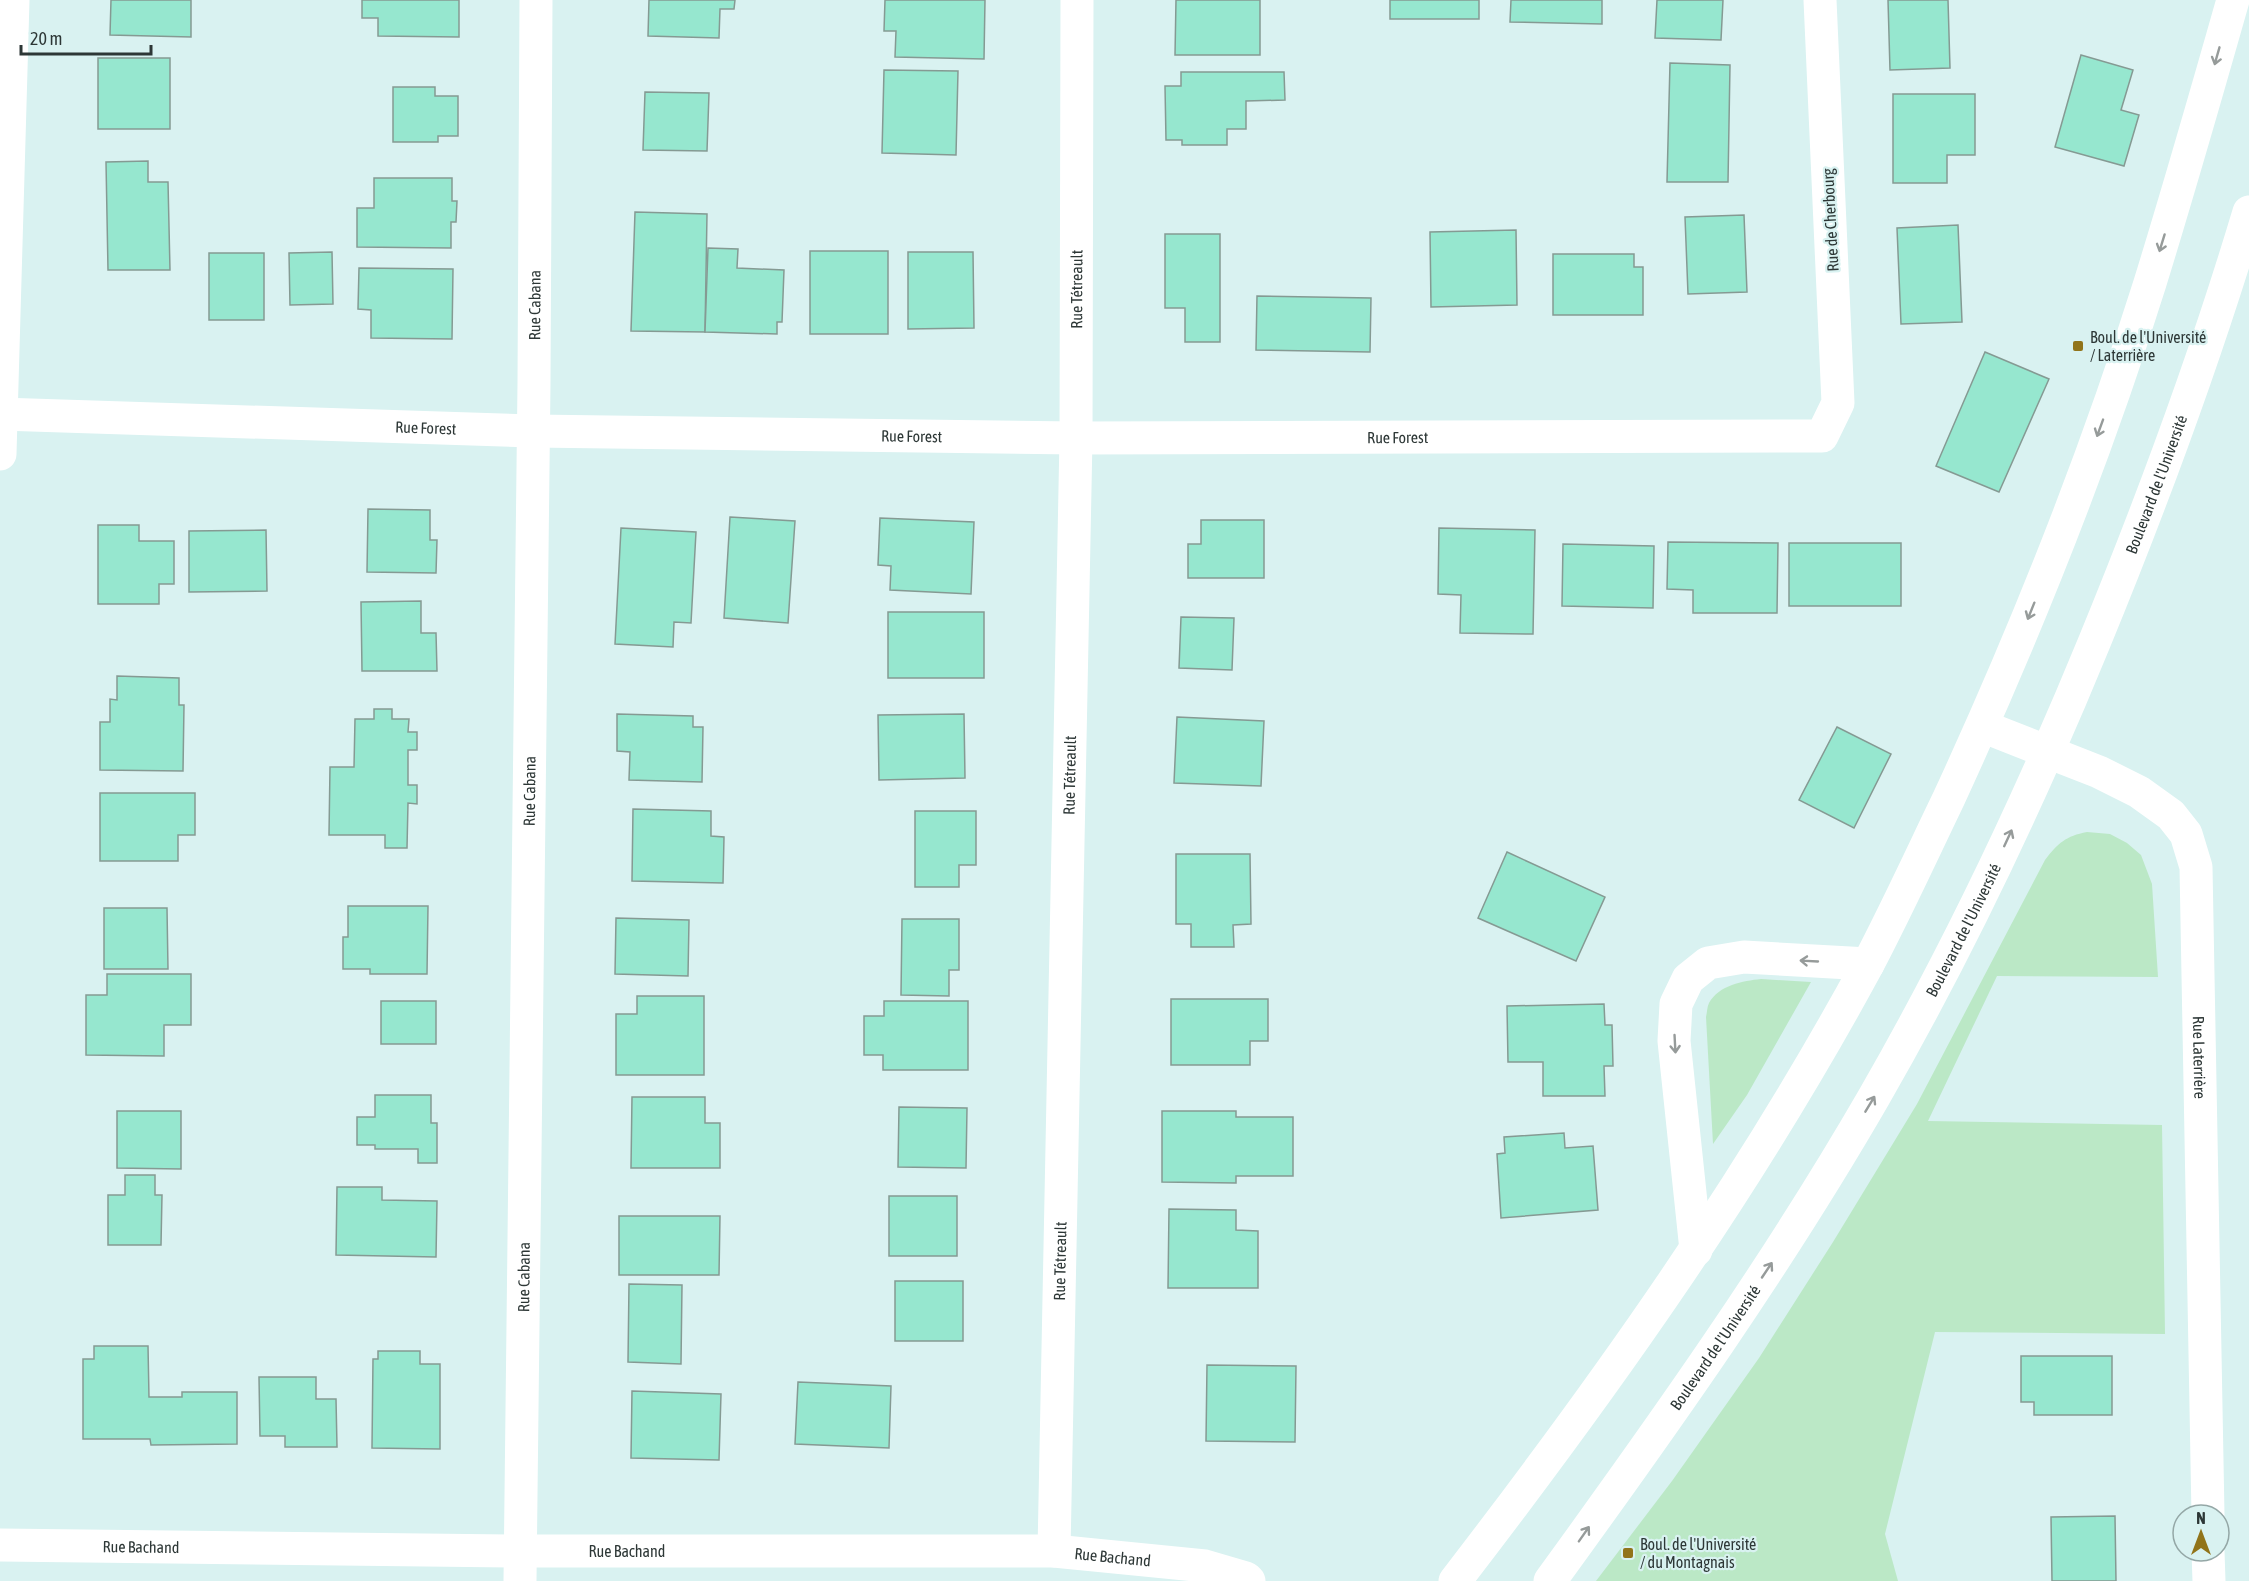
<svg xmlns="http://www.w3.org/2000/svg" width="2249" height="1581" viewBox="0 0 2249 1581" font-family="'Asap Condensed',sans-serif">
<rect width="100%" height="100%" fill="#d9f2f1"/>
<g fill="#bbe8c6">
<path d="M2087,832L2110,834L2127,843L2141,855L2152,884L2158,977L1997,976L1928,1121L2162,1125L2165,1334L1935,1332L1885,1534L1898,1581H1596L1672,1481L1759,1358L1833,1242L1917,1104L2045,860C2058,843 2066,836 2087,832Z"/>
<path d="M1761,979L1811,982L1747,1095L1713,1144L1706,1017C1707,1013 1707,1007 1709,1003C1719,985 1743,981 1761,979Z"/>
</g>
<g fill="#96e7cf" stroke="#859a93" stroke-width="1.5">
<polygon points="111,0 191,0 191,37 110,35"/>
<polygon points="362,0 459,0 459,37 378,36 378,18 362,18"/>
<polygon points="649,0 735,0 734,9 720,9 719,38 648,36"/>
<polygon points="885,0 985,0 984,59 895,57 896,31 884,31"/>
<polygon points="1176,0 1260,0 1260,55 1175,55"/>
<rect x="1390" y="0" width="89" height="19"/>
<polygon points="1511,0 1602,0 1602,24 1510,22"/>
<polygon points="1657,0 1723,0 1721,40 1655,38"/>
<polygon points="1888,0 1948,0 1950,68 1890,70"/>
<polygon points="2081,55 2133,70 2121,110 2139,115 2124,166 2055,147"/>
<rect x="98" y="58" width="72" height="71"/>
<polygon points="1670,63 1730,65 1728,182 1667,182"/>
<polygon points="884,70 958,71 956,155 882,153"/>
<polygon points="1181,72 1284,72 1285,100 1246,101 1246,129 1227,129 1227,145 1182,145 1182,140 1166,140 1165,86 1181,86"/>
<polygon points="393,87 435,87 435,96 458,96 458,136 438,136 438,142 393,142"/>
<polygon points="645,92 709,93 707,151 643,150"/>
<polygon points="1893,94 1975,94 1975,155 1947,155 1947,183 1893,183"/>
<polygon points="148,161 148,182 168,182 170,270 108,270 106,162"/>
<polygon points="374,178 452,178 452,201 457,201 456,222 451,222 451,248 357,247 357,208 374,208"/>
<polygon points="635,212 707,214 705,332 631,331"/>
<polygon points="1744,215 1747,292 1688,294 1685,217"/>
<polygon points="1958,225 1962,322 1901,324 1897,228"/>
<polygon points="1516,230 1517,305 1431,307 1430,232"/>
<polygon points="1165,234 1220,234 1220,342 1185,342 1185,308 1165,308"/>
<polygon points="708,248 738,249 737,268 784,270 782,322 777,322 777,334 705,332"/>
<rect x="810" y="251" width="78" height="83"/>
<polygon points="332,252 333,304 290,305 289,253"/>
<polygon points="908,252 973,252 974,328 908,329"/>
<rect x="209" y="253" width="55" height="67"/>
<polygon points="1553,254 1634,254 1634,267 1643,267 1643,315 1553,315"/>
<polygon points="359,268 453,269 452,339 371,338 371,310 358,309"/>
<polygon points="1257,296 1371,298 1370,352 1256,350"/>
<polygon points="1985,352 2049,379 1999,492 1936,466"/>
<polygon points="368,509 430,510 430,540 437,540 436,573 367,572"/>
<polygon points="730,517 795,521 788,623 724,618"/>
<polygon points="880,518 974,522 971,594 890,590 891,566 878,565"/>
<polygon points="1201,520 1264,520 1264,578 1188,578 1188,544 1201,544"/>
<polygon points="98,525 139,525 139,541 174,541 174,584 159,584 159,604 98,604"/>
<polygon points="621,528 696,532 691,623 674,622 673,647 615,644"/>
<polygon points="1439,528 1535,530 1533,634 1460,633 1461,595 1438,594"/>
<polygon points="266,530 267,591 189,592 189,531"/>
<polygon points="1668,542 1778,543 1777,613 1693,613 1693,590 1667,589"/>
<rect x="1789" y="543" width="112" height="63"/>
<polygon points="1563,544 1654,546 1653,608 1562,606"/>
<polygon points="421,601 421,633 436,633 437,671 362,671 361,602"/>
<rect x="888" y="612" width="96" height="66"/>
<polygon points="1181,617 1234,618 1232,670 1179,668"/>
<polygon points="117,676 179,678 179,705 184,705 183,771 100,770 100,722 110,722 110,699 117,700"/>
<polygon points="374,709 392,709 392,719 409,719 408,732 417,732 417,750 408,750 408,785 417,785 417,804 408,803 407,848 385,848 385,835 329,835 330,767 354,767 355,719 374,719"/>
<polygon points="617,714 693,716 693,727 703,727 702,782 629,780 630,752 617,751"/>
<polygon points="964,714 965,778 879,780 878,715"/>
<polygon points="1177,717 1264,721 1261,786 1174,783"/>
<polygon points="1837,727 1891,754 1854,828 1799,800"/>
<polygon points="100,793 195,793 195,835 178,835 178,861 100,861"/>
<polygon points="633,809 711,811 711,836 724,837 723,883 632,881"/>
<polygon points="915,811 976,811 976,865 959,865 959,887 915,887"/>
<polygon points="1507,852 1605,897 1576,961 1478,918"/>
<polygon points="1176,854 1250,854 1251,924 1233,925 1234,947 1191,947 1191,924 1176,924"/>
<polygon points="348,906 428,906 427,974 370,974 370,969 343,969 343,937 348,937"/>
<polygon points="104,908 167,908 168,969 104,969"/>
<polygon points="616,918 689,920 688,976 615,974"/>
<polygon points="902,919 959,919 959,970 949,970 949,996 901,995"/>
<polygon points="107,974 191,974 191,1025 164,1025 164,1056 86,1055 86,995 107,995"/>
<polygon points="637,996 704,996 704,1075 616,1075 616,1014 637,1014"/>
<polygon points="1171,999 1268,999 1268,1041 1250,1041 1250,1065 1171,1065"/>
<rect x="381" y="1001" width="55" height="43"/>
<polygon points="884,1001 968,1001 968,1070 883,1070 883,1055 864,1055 864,1016 884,1016"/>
<polygon points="1604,1004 1605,1025 1612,1025 1613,1066 1604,1066 1605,1096 1543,1096 1543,1062 1508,1062 1507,1006"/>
<polygon points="375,1095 431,1095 431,1123 437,1123 437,1163 418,1163 418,1149 375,1149 375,1145 357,1145 357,1117 375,1117"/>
<polygon points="632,1097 705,1097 705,1123 720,1123 720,1168 631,1168"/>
<polygon points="899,1107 967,1108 966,1168 898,1167"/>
<polygon points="117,1111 181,1111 181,1169 117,1168"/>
<polygon points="1162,1111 1236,1111 1236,1117 1293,1117 1293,1176 1236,1176 1236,1183 1162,1182"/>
<polygon points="1564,1133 1565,1148 1593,1146 1598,1210 1501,1218 1497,1154 1505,1153 1504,1137"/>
<polygon points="125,1175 155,1175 155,1195 162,1195 161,1245 108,1245 108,1195 125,1195"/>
<polygon points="337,1187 382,1187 382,1200 437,1201 436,1257 336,1255"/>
<rect x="889" y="1196" width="68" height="60"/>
<polygon points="1169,1209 1236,1210 1236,1230 1258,1231 1258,1288 1168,1288"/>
<polygon points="619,1216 720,1216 719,1275 619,1275"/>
<rect x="895" y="1281" width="68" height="60"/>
<polygon points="629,1284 682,1285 681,1364 628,1362"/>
<polygon points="94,1346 148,1346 149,1397 182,1397 182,1392 237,1392 237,1444 151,1445 150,1439 83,1439 83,1359 94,1359"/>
<polygon points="378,1351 420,1351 420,1364 440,1364 440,1449 372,1448 373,1359 378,1359"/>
<polygon points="2021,1356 2112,1356 2112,1415 2034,1415 2034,1402 2021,1402"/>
<polygon points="1207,1365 1296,1366 1295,1442 1206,1441"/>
<polygon points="259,1377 316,1377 316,1399 336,1399 337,1447 285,1447 285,1436 260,1436"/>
<polygon points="798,1382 891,1386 889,1448 795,1444"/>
<polygon points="632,1391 721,1394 719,1460 631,1458"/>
<polygon points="2115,1516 2116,1581 2052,1581 2051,1517"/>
</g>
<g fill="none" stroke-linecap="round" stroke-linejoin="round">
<g stroke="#fff" stroke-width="33">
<path id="s1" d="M0,414L533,431L1076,438L1822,436L1838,403L1820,0"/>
<polyline points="0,454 13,0"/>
<path id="s2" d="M1982,726L2099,772L2139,792L2171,815L2186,834L2196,867L2208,1515"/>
<polyline points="1696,1250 1674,1041 1676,1004 1688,979 1708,963 1744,957 1868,964"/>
<path id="s3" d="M0,1545L520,1551H1054L1205,1566L1246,1578L1249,1581"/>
<path id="s4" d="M1054,1551L1076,438L1077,0"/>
<polyline points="2208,1551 2209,1581"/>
<path id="s5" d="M520,1581L534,383L536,0"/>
</g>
<g stroke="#fff" stroke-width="33">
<path d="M1455,1581C1606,1385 1749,1184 1867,966C1896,911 1922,854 1949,798C2026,631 2095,458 2150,283C2179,189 2206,95 2233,0"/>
<path id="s6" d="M1550,1581C1664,1424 1777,1265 1874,1097C1958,951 2030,799 2094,643C2152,502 2205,359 2249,212"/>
</g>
</g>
<defs><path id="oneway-shaft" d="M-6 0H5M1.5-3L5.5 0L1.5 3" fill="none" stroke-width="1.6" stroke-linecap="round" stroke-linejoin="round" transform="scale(1.5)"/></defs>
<g stroke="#969b9a">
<use href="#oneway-shaft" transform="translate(2217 56) rotate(106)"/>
<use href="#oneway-shaft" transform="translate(2162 243) rotate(107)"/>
<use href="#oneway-shaft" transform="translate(2100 428) rotate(110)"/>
<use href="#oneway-shaft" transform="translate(2031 611) rotate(112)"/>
<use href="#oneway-shaft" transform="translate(2008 838) rotate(-65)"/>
<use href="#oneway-shaft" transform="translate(1809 961) rotate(-177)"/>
<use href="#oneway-shaft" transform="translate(1675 1044) rotate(87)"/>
<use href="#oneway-shaft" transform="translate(1870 1104) rotate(-59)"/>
<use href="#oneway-shaft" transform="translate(1767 1270) rotate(-56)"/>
<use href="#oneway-shaft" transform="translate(1584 1534) rotate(-55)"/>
</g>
<g fill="#91741a" stroke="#d9f2f1" stroke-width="2">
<rect x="2072" y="340" width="12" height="12" rx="3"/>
<rect x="1622" y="1547" width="12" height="12" rx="3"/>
</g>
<g text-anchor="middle" stroke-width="4.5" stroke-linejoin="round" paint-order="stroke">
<g font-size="16" fill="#2d3736" stroke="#d9f2f1">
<text transform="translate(1830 220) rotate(-93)" y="6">Rue de Cherbourg</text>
<text dy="6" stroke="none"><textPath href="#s4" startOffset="1262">Rue Tétreault</textPath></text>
<text dy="6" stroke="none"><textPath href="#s5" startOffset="1276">Rue Cabana</textPath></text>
<text dy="6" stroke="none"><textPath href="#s1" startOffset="426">Rue Forest</textPath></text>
<text dy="6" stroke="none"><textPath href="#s1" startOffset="912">Rue Forest</textPath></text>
<text dy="6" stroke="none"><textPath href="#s1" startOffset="1398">Rue Forest</textPath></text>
<text dy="6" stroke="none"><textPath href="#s6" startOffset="1258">Boulevard de l'Université</textPath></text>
<text dy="6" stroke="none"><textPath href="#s4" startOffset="776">Rue Tétreault</textPath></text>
<text dy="6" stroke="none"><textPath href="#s5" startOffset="790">Rue Cabana</textPath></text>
<text dy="6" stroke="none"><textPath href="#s6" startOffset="772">Boulevard de l'Université</textPath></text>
<text dy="6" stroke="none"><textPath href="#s2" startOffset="459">Rue Laterrière</textPath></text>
<text dy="6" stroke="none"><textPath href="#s4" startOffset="290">Rue Tétreault</textPath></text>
<text dy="6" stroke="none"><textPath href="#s5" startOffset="304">Rue Cabana</textPath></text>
<text dy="6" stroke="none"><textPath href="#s6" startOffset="286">Boulevard de l'Université</textPath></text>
<text dy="6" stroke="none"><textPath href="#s3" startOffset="141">Rue Bachand</textPath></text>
<text dy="6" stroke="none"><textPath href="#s3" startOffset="627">Rue Bachand</textPath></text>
<text dy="6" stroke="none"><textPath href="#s3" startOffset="1113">Rue Bachand</textPath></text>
</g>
<g font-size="16" fill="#2d3736" stroke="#d9f2f1" text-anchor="start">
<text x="2090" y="343">Boul. de l'Université<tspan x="2090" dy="18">/ Laterrière</tspan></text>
<text x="1640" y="1550">Boul. de l'Université<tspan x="1640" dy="18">/ du Montagnais</tspan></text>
</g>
</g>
<g transform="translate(2201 1533)"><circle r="28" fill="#d9f2f1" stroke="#94a7a6" stroke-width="1.5"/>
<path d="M0-4.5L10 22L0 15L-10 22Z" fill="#91741a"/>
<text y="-9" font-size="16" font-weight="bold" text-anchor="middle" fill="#2d3736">N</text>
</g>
<path d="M21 45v9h130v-9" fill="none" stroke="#2d3736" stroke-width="3"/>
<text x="30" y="45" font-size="18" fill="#2d3736" stroke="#d9f2f1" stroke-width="4.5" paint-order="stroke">20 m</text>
</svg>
